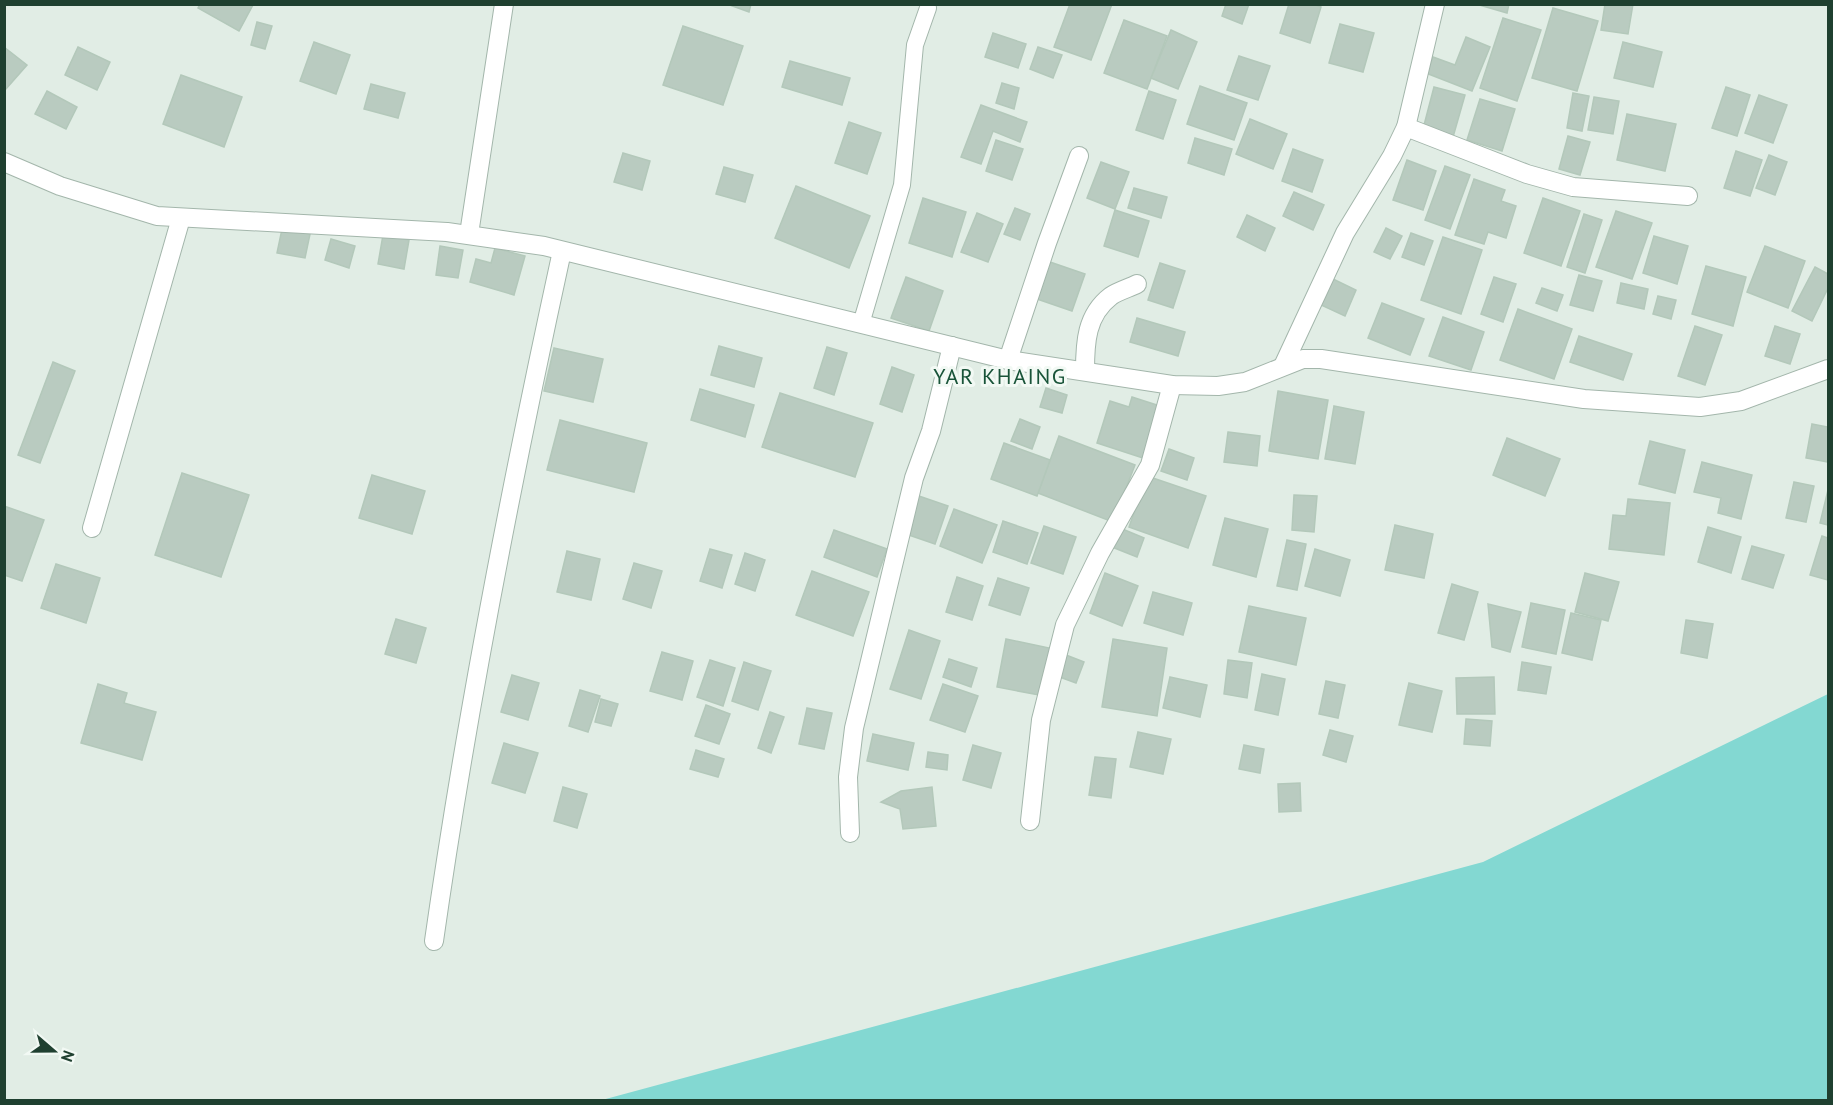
<svg xmlns="http://www.w3.org/2000/svg" width="1833" height="1105" viewBox="0 0 1833 1105" font-family="'PT Sans',sans-serif">
<rect width="100%" height="100%" fill="#e1ede5"/>
<polygon fill="#83d8d2" points="1828,694 1828,1100 602,1100 1483,862"/>
<g fill="#b9cbc0" stroke="#b3c8ba" stroke-width="1.5">
<polygon points="200,4 252,4 253,5 239,31 198,8"/>
<polygon points="727,4 751,4 749,12"/>
<polygon points="1070,4 1112,4 1091,60 1054,47"/>
<polygon points="1226,4 1249,4 1242,24 1222,16"/>
<polygon points="1289,4 1313,4 1321,7 1310,43 1280,33"/>
<polygon points="1476,4 1509,4 1507,13"/>
<polygon points="1605,4 1633,4 1628,34 1601,30"/>
<polygon points="1553,8 1598,21 1577,91 1532,78"/>
<polygon points="1503,18 1541,30 1517,101 1480,88"/>
<polygon points="1124,20 1167,36 1147,89 1104,73"/>
<polygon points="257,22 272,26 265,49 251,45"/>
<polygon points="1340,24 1374,33 1363,72 1329,63"/>
<polygon points="683,26 743,46 723,105 663,85"/>
<polygon points="1171,30 1197,42 1178,89 1151,78"/>
<polygon points="993,33 1026,44 1018,68 985,57"/>
<polygon points="1466,37 1490,47 1472,91 1426,73 1433,57 1455,65"/>
<polygon points="314,42 350,55 336,94 300,81"/>
<polygon points="1623,42 1662,52 1653,87 1614,78"/>
<polygon points="4,47 27,65 6,89 4,87"/>
<polygon points="78,47 110,62 97,90 65,75"/>
<polygon points="1038,47 1062,55 1053,78 1030,69"/>
<polygon points="1239,56 1270,66 1258,100 1227,90"/>
<polygon points="790,61 850,78 842,105 782,87"/>
<polygon points="181,75 242,97 224,147 163,124"/>
<polygon points="1002,83 1019,88 1014,109 996,103"/>
<polygon points="371,84 405,93 398,118 364,109"/>
<polygon points="1200,86 1247,103 1234,140 1187,124"/>
<polygon points="1434,87 1465,95 1453,137 1423,129"/>
<polygon points="1726,87 1750,95 1737,136 1712,128"/>
<polygon points="47,91 77,107 66,129 35,114"/>
<polygon points="1149,91 1176,100 1163,139 1136,130"/>
<polygon points="1573,93 1589,96 1582,131 1567,128"/>
<polygon points="1759,95 1787,105 1773,143 1745,133"/>
<polygon points="1594,97 1619,101 1613,134 1588,130"/>
<polygon points="1480,99 1515,109 1502,151 1467,140"/>
<polygon points="981,105 1027,122 1020,142 993,131 981,164 961,157"/>
<polygon points="1627,114 1676,124 1665,171 1617,160"/>
<polygon points="1250,119 1287,134 1273,169 1236,154"/>
<polygon points="849,122 881,133 867,174 835,163"/>
<polygon points="1568,136 1590,142 1580,175 1559,169"/>
<polygon points="1195,138 1232,149 1224,175 1188,163"/>
<polygon points="996,140 1023,149 1012,180 986,171"/>
<polygon points="1293,149 1323,160 1312,192 1282,181"/>
<polygon points="1736,151 1762,160 1750,196 1724,188"/>
<polygon points="623,153 650,161 642,190 614,182"/>
<polygon points="1769,155 1787,162 1775,195 1756,188"/>
<polygon points="1407,160 1436,171 1423,210 1393,200"/>
<polygon points="1101,162 1129,172 1115,209 1087,198"/>
<polygon points="1445,166 1470,175 1450,229 1425,220"/>
<polygon points="724,167 753,175 745,202 716,194"/>
<polygon points="1474,179 1505,190 1501,201 1516,206 1506,238 1488,232 1484,244 1455,235"/>
<polygon points="796,186 870,216 849,268 775,238"/>
<polygon points="1134,188 1167,197 1161,218 1128,208"/>
<polygon points="1294,192 1324,205 1313,230 1283,216"/>
<polygon points="923,198 966,212 952,257 909,243"/>
<polygon points="1543,198 1580,211 1561,266 1524,253"/>
<polygon points="1015,208 1030,214 1020,240 1004,234"/>
<polygon points="1115,210 1149,221 1138,257 1104,246"/>
<polygon points="1616,211 1652,223 1632,279 1596,267"/>
<polygon points="977,213 1003,224 988,262 961,252"/>
<polygon points="1584,214 1602,220 1585,273 1567,267"/>
<polygon points="1247,215 1275,228 1265,251 1237,237"/>
<polygon points="1386,228 1402,236 1390,259 1374,252"/>
<polygon points="282,229 310,234 305,258 277,253"/>
<polygon points="1411,233 1433,241 1424,265 1402,257"/>
<polygon points="383,235 409,240 404,269 378,264"/>
<polygon points="1654,236 1688,246 1677,284 1643,273"/>
<polygon points="1443,237 1482,250 1461,314 1421,300"/>
<polygon points="331,239 355,246 349,268 325,260"/>
<polygon points="440,246 463,250 458,278 436,275"/>
<polygon points="1765,246 1805,261 1788,308 1747,292"/>
<polygon points="495,248 525,256 514,295 470,282 476,259 491,263"/>
<polygon points="1050,262 1085,274 1072,311 1037,299"/>
<polygon points="1160,263 1185,271 1173,308 1148,300"/>
<polygon points="1706,266 1746,277 1733,326 1692,314"/>
<polygon points="1815,267 1828,274 1828,288 1812,321 1792,311"/>
<polygon points="1579,275 1602,281 1593,311 1570,305"/>
<polygon points="906,277 943,291 929,331 891,318"/>
<polygon points="1494,277 1516,284 1503,322 1481,314"/>
<polygon points="1333,279 1356,290 1345,316 1321,305"/>
<polygon points="1621,283 1648,289 1644,309 1617,303"/>
<polygon points="1542,288 1563,295 1557,311 1536,303"/>
<polygon points="1658,296 1676,300 1671,319 1653,314"/>
<polygon points="1382,303 1424,319 1410,355 1368,338"/>
<polygon points="1518,309 1572,329 1554,379 1500,360"/>
<polygon points="1443,317 1484,332 1471,370 1429,356"/>
<polygon points="1137,318 1185,332 1178,356 1130,342"/>
<polygon points="1695,326 1722,335 1705,385 1678,376"/>
<polygon points="1775,326 1800,334 1790,364 1765,356"/>
<polygon points="1579,336 1632,354 1623,380 1570,362"/>
<polygon points="719,346 762,358 754,387 711,375"/>
<polygon points="827,347 847,353 834,395 814,388"/>
<polygon points="554,348 603,359 593,402 544,391"/>
<polygon points="53,362 75,371 40,463 18,455"/>
<polygon points="892,367 914,375 902,412 880,404"/>
<polygon points="1046,388 1067,395 1062,413 1040,407"/>
<polygon points="700,389 754,405 745,437 691,420"/>
<polygon points="1278,391 1328,400 1318,459 1269,451"/>
<polygon points="780,393 873,423 855,477 762,447"/>
<polygon points="1132,397 1160,406 1143,458 1097,443 1110,401 1129,407"/>
<polygon points="1334,406 1364,412 1355,464 1325,459"/>
<polygon points="1020,419 1040,427 1032,449 1011,441"/>
<polygon points="560,420 647,443 634,492 547,470"/>
<polygon points="1812,424 1828,427 1828,462 1806,458"/>
<polygon points="1228,432 1260,436 1257,466 1224,462"/>
<polygon points="1059,436 1135,465 1113,522 1038,493"/>
<polygon points="1507,438 1560,459 1545,496 1493,475"/>
<polygon points="1650,441 1685,450 1675,493 1639,484"/>
<polygon points="1004,443 1050,460 1037,496 991,479"/>
<polygon points="1169,449 1194,458 1187,480 1161,471"/>
<polygon points="1702,462 1752,475 1741,519 1718,513 1721,498 1694,492"/>
<polygon points="182,473 249,495 221,577 155,555"/>
<polygon points="372,475 425,491 412,534 359,518"/>
<polygon points="1147,476 1206,496 1188,548 1129,527"/>
<polygon points="1794,482 1814,486 1806,522 1786,518"/>
<polygon points="1828,490 1828,525 1820,523"/>
<polygon points="916,495 948,506 935,544 903,533"/>
<polygon points="1294,495 1317,496 1314,532 1292,530"/>
<polygon points="1628,499 1670,503 1664,555 1609,549 1613,515 1626,516"/>
<polygon points="4,506 44,520 22,581 4,575"/>
<polygon points="954,509 997,525 982,563 940,546"/>
<polygon points="1225,518 1268,529 1256,577 1213,565"/>
<polygon points="1003,521 1038,533 1027,564 993,552"/>
<polygon points="1395,525 1433,534 1424,578 1385,570"/>
<polygon points="1044,526 1076,537 1063,574 1031,563"/>
<polygon points="1708,527 1741,537 1731,573 1698,562"/>
<polygon points="1120,528 1144,538 1137,557 1112,547"/>
<polygon points="834,530 887,549 877,577 824,557"/>
<polygon points="1822,536 1828,538 1828,580 1810,575"/>
<polygon points="1287,540 1306,544 1297,590 1277,586"/>
<polygon points="1752,546 1784,555 1773,588 1742,579"/>
<polygon points="710,549 732,555 722,588 700,581"/>
<polygon points="1315,549 1350,560 1340,596 1305,586"/>
<polygon points="567,551 600,559 591,600 557,592"/>
<polygon points="745,553 765,560 755,591 735,584"/>
<polygon points="634,563 662,571 651,608 623,599"/>
<polygon points="56,564 100,578 86,623 41,608"/>
<polygon points="812,571 869,592 853,636 796,615"/>
<polygon points="1105,573 1138,586 1122,626 1090,613"/>
<polygon points="1585,573 1619,582 1608,621 1575,612"/>
<polygon points="957,577 983,586 972,620 946,612"/>
<polygon points="998,578 1029,588 1020,615 989,605"/>
<polygon points="1452,584 1478,592 1464,640 1438,633"/>
<polygon points="1153,592 1192,603 1183,635 1144,623"/>
<polygon points="1531,603 1565,610 1556,654 1522,647"/>
<polygon points="1488,604 1521,612 1510,652 1492,647"/>
<polygon points="1249,606 1306,618 1296,665 1239,652"/>
<polygon points="1571,613 1601,620 1592,660 1562,653"/>
<polygon points="396,619 426,628 416,663 385,654"/>
<polygon points="1686,620 1713,624 1707,658 1681,653"/>
<polygon points="909,630 940,641 921,699 890,689"/>
<polygon points="1006,639 1054,649 1044,696 997,687"/>
<polygon points="1113,639 1167,648 1157,716 1102,707"/>
<polygon points="662,652 693,661 682,700 650,691"/>
<polygon points="1066,655 1084,662 1076,683 1057,676"/>
<polygon points="949,659 977,668 971,687 943,677"/>
<polygon points="710,660 735,668 723,706 697,697"/>
<polygon points="1228,660 1252,663 1247,698 1224,694"/>
<polygon points="744,662 771,671 758,710 732,701"/>
<polygon points="1522,662 1551,667 1546,694 1518,690"/>
<polygon points="1262,674 1285,679 1278,715 1255,710"/>
<polygon points="512,675 539,683 528,720 501,712"/>
<polygon points="1170,677 1207,685 1200,717 1163,708"/>
<polygon points="1494,677 1495,714 1457,714 1456,678"/>
<polygon points="1326,681 1345,685 1338,718 1319,714"/>
<polygon points="1409,683 1442,691 1432,732 1399,725"/>
<polygon points="98,684 127,693 124,703 156,712 142,760 81,743"/>
<polygon points="943,684 978,696 965,732 930,720"/>
<polygon points="580,690 600,696 588,732 569,726"/>
<polygon points="601,699 618,704 611,726 595,722"/>
<polygon points="706,705 730,714 719,744 695,736"/>
<polygon points="807,708 832,713 824,749 799,744"/>
<polygon points="770,712 784,717 771,753 758,748"/>
<polygon points="1466,719 1492,721 1490,746 1464,744"/>
<polygon points="1330,730 1353,736 1346,762 1323,755"/>
<polygon points="1138,732 1171,739 1163,774 1130,767"/>
<polygon points="873,734 914,743 908,770 867,761"/>
<polygon points="504,743 538,753 525,793 492,783"/>
<polygon points="973,745 1001,753 991,788 963,780"/>
<polygon points="1244,745 1264,749 1260,773 1239,769"/>
<polygon points="696,750 724,759 718,777 690,769"/>
<polygon points="928,752 948,755 947,770 926,767"/>
<polygon points="1095,757 1116,759 1111,798 1089,795"/>
<polygon points="1300,783 1301,811 1279,812 1278,784"/>
<polygon points="563,787 587,794 577,828 554,821"/>
<polygon points="932,787 936,826 903,829 900,809 881,802 901,791"/>
</g>
<g fill="none" stroke-linecap="round" stroke-linejoin="round">
<g stroke="#a3b6ab" stroke-width="18">
<polyline id="service" points="861,324 902,185 915,45 928,8"/>
</g>
<g stroke="#a3b6ab" stroke-width="20">
<g id="minor">
<polyline points="1406,127 1527,174 1573,187 1688,196"/>
<polyline points="4,162 60,186 157,216 447,232 544,246 1008,360 1172,385 1218,386 1245,382 1303,359 1321,359 1584,399 1700,407 1741,401 1828,369"/>
<polyline points="469,234 504,4"/>
<polyline points="1008,360 1047,243 1079,156"/>
<polyline points="1283,366 1345,233 1392,156 1406,127 1435,4"/>
<path d="M1085,371C1085,343 1086,315 1111,296C1118,291 1129,288 1137,284"/>
<polyline points="92,528 181,218"/>
<polyline points="1030,821 1041,720 1065,625 1100,553 1150,465 1172,385"/>
<polyline points="850,833 848,777 854,728 914,478 931,431 952,346"/>
<path d="M434,941C467,709 512,480 562,251"/>
</g>
</g>
<use href="#service" stroke="#fff" stroke-width="16"/>
<use href="#minor" stroke="#fff" stroke-width="18"/>
</g>
<g text-anchor="middle" stroke-width="6" stroke-linejoin="round" paint-order="stroke">
<g font-size="22" letter-spacing="1.5" fill="#195439" stroke="#f2f9f4">
<text x="1000" y="384">YAR KHAING</text>
</g>
</g>
<rect width="1833" height="1105" fill="none" stroke="#1f4030" stroke-width="12"/>
<g transform="translate(54 1051) rotate(110)" stroke="#f2f9f4" stroke-width="4.5" paint-order="stroke">
<path d="M0-4.5L10 22L0 15L-10 22Z" fill="#1f4030"/>
<text y="-9" font-size="16" font-weight="bold" text-anchor="middle" fill="#1f4030">N</text>
</g>
</svg>
